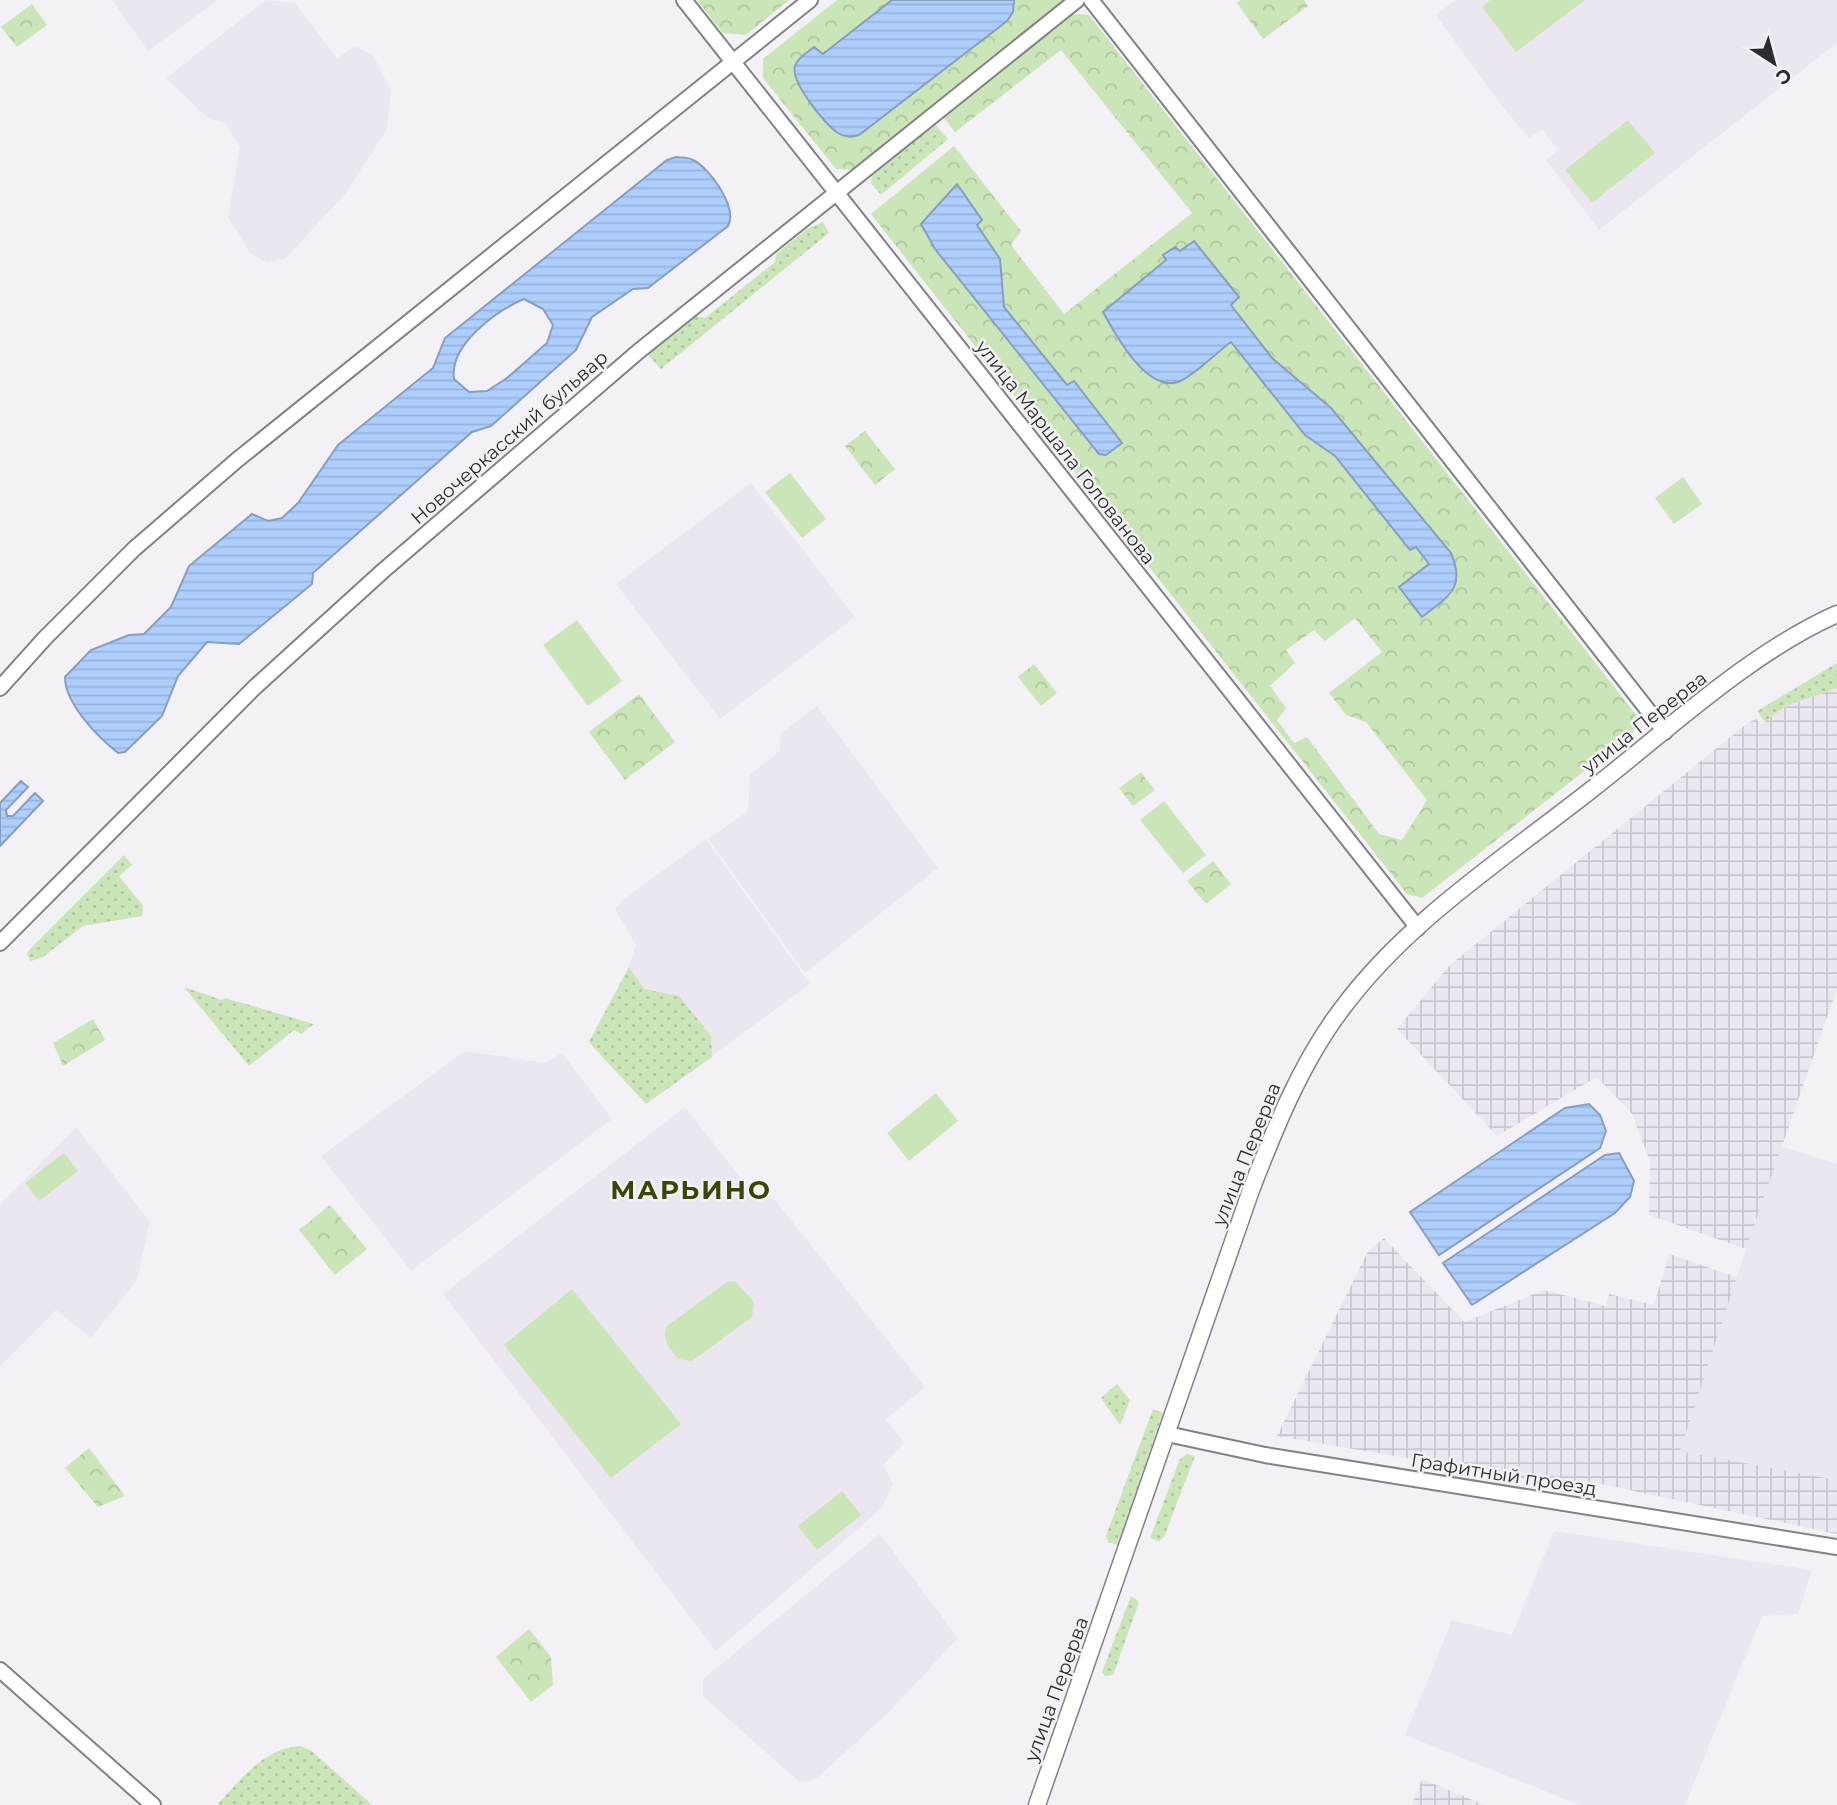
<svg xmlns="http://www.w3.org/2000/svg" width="1837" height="1805" viewBox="0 0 1837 1805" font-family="Montserrat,sans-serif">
<defs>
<pattern id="industrial-grid" width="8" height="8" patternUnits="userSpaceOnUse" patternTransform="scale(1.75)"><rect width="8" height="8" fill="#ece6f1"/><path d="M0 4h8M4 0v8" fill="none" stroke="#cbc5cf"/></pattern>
<pattern id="grass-dots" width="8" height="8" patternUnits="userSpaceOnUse" patternTransform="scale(1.75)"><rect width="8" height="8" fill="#cae5b8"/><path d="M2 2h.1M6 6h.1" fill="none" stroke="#aec59e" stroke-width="1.8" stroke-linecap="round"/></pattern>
<pattern id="park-crowns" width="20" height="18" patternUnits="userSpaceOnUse" patternTransform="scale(1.75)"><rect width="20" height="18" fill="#cae5b8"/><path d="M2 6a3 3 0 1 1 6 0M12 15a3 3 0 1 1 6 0" fill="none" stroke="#aec59e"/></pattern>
<pattern id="water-rules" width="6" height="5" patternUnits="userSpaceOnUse" patternTransform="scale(1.75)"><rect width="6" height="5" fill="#aecffe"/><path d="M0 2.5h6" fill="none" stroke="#96b2da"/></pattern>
</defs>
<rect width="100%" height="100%" fill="#f3f1f5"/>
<g fill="#ece6f1">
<polygon points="112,0 218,0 148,51"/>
<polygon points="266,0 295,3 337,58 355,46 373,55 391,91 387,129 345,194 285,259 268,263 250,253 228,217 240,147 225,123 209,119 166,78"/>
<polygon points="1455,0 1837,0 1837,43 1599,230 1546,160 1558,150 1542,129 1529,138 1498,101 1436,15"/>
<polygon points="751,483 855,617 720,719 616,584"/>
<polygon points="817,706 938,868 805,973 708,839 748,811 750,775 779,751 781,733"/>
<polygon points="706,839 810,984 646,1104 589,1042 629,967 636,945 615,909 624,899"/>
<polygon points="465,1051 544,1063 562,1053 612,1119 411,1271 321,1156"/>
<polygon points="685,1107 760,1203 770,1194 925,1387 886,1419 904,1443 883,1465 893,1484 882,1508 716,1651 443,1294"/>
<polygon points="76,1127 150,1222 137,1280 91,1338 56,1310 0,1366 0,1205"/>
<polygon points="1780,1146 1837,1164 1837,1480 1679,1451"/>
<polygon points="1554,1531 1812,1570 1798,1614 1762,1616 1685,1805 1580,1805 1405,1735 1452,1620 1512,1635"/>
<polygon points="880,1534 958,1638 889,1712 816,1779 799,1782 703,1696 703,1679"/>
</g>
<g fill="url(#industrial-grid)">
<polygon points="1837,688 1837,989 1746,1249 1649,1215 1650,1161 1632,1114 1597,1077 1497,1136 1397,1029 1450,965 1744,726 1756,718 1761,725 1786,706"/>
<polygon points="1384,1238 1464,1322 1544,1290 1606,1306 1609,1294 1654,1305 1669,1254 1737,1277 1680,1451 1837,1480 1837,1534 1601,1484 1558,1484 1277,1436 1367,1253"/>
<polygon points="1422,1779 1485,1805 1412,1805"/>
</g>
<g fill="url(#grass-dots)">
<polygon points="935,124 948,139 881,195 871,183 872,176"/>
<polygon points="823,222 829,233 661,369 648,355 696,316 705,318 775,262 776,254 807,229"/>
<polygon points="1837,663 1837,688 1786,706 1765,722 1757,711"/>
<polygon points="124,855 132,865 119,876 143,906 142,916 83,926 43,957 31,961 27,955 29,950"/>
<polygon points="629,967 644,989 679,996 711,1036 712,1057 646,1104 589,1042"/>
<polygon points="184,987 222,1000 225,998 314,1024 301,1034 294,1030 249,1066"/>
<polygon points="1117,1384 1130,1400 1120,1425 1101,1398"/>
<polygon points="1153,1409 1163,1413 1118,1545 1108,1542 1106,1536"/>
<polygon points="1187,1454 1195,1456 1164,1537 1159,1541 1150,1538 1180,1459"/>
<polygon points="1131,1596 1139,1602 1113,1675 1105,1676 1102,1672"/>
<path d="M300,1746L312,1751L372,1805H217C241,1780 262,1749 300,1746Z"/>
</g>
<g fill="url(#park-crowns)" fill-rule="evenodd">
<polygon points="697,0 789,0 746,35 723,33"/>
<polygon points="837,0 892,0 823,54 800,87 833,129 1013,12 1014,0 1064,0 1064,5 851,170 836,169 763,78 763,59"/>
<polygon points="1241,0 1304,0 1308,6 1263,39 1237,3"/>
<polygon points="32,4 47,25 17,47 1,27"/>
<path d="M1080,14L1089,15L1637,716L1633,733L1422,898L1407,894L871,214L954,146L1021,231L1011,245L1064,314L1192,213L1061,50L955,132L943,117L1072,15ZM982,220L976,225L1000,259L1004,307L1067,385L1073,381L1099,454L922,224ZM1194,241L1239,296L1230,305L1272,358L1331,408L1452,594L1423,616L1399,587L1429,564L1416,547L1410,549L1335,456L1305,435L1231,342L1179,382L1104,312L1167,260L1164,255L1174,247L1180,251ZM1355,618L1382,652L1329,693L1346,715L1366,722L1427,800L1402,840L1379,834L1307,737L1294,743L1277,720L1286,708L1270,686L1295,663L1286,650L1314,630L1325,641Z"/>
<polygon points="865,431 895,469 875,485 845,446"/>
<polygon points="1034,664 1057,693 1041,706 1018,677"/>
<polygon points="639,694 675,742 625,780 589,732"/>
<polygon points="1141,772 1155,790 1133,806 1119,788"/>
<polygon points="1213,861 1231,884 1206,904 1187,881"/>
<polygon points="93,1019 105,1040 63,1066 53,1043"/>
<polygon points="330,1205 367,1249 335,1275 299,1230"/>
<polygon points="89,1448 125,1496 98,1507 65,1468"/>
<polygon points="529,1629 551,1657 553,1685 531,1702 496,1657"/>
</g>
<g fill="#cae5b8">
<polygon points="1490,0 1585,0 1516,52 1482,7"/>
<polygon points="1628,120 1655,153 1592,203 1565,170"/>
<polygon points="790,473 826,519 802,538 765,492"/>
<polygon points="1683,477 1702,504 1674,524 1655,498"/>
<polygon points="577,620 622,681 588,706 543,645"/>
<polygon points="1164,801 1206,855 1183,873 1140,820"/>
<polygon points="936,1093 958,1121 909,1161 887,1133"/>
<polygon points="64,1153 78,1171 39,1201 25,1183"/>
<path d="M735,1281L754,1302L752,1317L692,1361L678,1359C670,1348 661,1340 667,1326L727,1282Z"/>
<polygon points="572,1289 681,1424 611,1478 504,1345"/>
<polygon points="842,1491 861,1515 817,1550 798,1526"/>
</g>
<g fill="url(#water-rules)" stroke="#879ebf" stroke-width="2" fill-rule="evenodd">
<path d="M892,0H1014L1013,12L1007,21L859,135C851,137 846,138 838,133C825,125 790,81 795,66C797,58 808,52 814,47L823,54Z"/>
<path d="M676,157C681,158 688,157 693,160C710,168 738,208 728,226L648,288L633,289L592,317L576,350L491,426L472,432L313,573L312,584L239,644L207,642L178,676L162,716L125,752L118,753C98,737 65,704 65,677L91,650L129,635L144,634L171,607L189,566L252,514L268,521L282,518L298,503L338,445L433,368L445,338L667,160ZM524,299L543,309L553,325L547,343L507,378L487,391L469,392L454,379C449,345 496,311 524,299Z"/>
<polygon points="957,184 982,220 977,225 1000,259 1004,307 1067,385 1074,381 1122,443 1106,455 1099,454 935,249 921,224"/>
<path d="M1194,241L1239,297L1231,305L1272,358L1331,408L1451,553C1466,588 1449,596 1422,617L1399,587L1429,564L1416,547L1410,550L1335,456L1305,435L1231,342C1217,352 1193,377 1178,382C1146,392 1116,335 1103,312L1166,260L1163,255L1175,247L1180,251Z"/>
<polygon points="21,781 28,787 6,810 7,816 13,816 35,793 43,801 0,846 0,803"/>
<polygon points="1589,1104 1600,1115 1606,1131 1600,1148 1439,1255 1410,1212 1565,1108"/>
<polygon points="1619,1153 1634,1181 1630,1197 1615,1213 1472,1305 1443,1263 1605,1155"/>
</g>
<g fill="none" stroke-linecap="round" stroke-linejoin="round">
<g stroke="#838185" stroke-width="18">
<g id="tertiary">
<polyline points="684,0 1418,928"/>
<polyline points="1091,0 1665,732"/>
<polyline points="0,688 45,638 134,549 237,460 810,0"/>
<polyline points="0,943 255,687 384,570 639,351 1077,0"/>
<polyline points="1167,1434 1265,1455 1837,1547"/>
<polyline points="0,1670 153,1805"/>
</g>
</g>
<g stroke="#838185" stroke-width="19">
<path id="secondary" d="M1037,1805L1251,1190C1275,1128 1301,1063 1341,1010C1408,919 1508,856 1596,786C1670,728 1751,652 1837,614"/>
</g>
<use href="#tertiary" stroke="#fff" stroke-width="14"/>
<use href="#secondary" stroke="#fff" stroke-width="16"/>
</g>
<g text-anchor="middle" stroke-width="5" stroke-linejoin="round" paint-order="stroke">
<g font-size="19" fill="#2c2c2d" stroke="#f3f1f5">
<text transform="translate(509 437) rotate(-41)" y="7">Новочеркасский бульвар</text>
<text transform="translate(1066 452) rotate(52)" y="7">улица Маршала Голованова</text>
<text transform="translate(1644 722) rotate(-38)" y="7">улица Перерва</text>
<text transform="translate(1246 1154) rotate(-68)" y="7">улица Перерва</text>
<text transform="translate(1504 1474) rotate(9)" y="7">Графитный проезд</text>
<text transform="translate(1056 1689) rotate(-70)" y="7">улица Перерва</text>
</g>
<g font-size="26" font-weight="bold" letter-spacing="2" fill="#3e4405" stroke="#f3f1f5">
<text x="691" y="1199">МАРЬИНО</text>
</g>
</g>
<g transform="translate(1774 63) rotate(144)" stroke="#f3f1f5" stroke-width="5" paint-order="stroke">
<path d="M0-5L12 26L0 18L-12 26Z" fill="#2c2c2d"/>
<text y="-10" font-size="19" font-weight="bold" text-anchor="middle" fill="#2c2c2d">С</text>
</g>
</svg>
